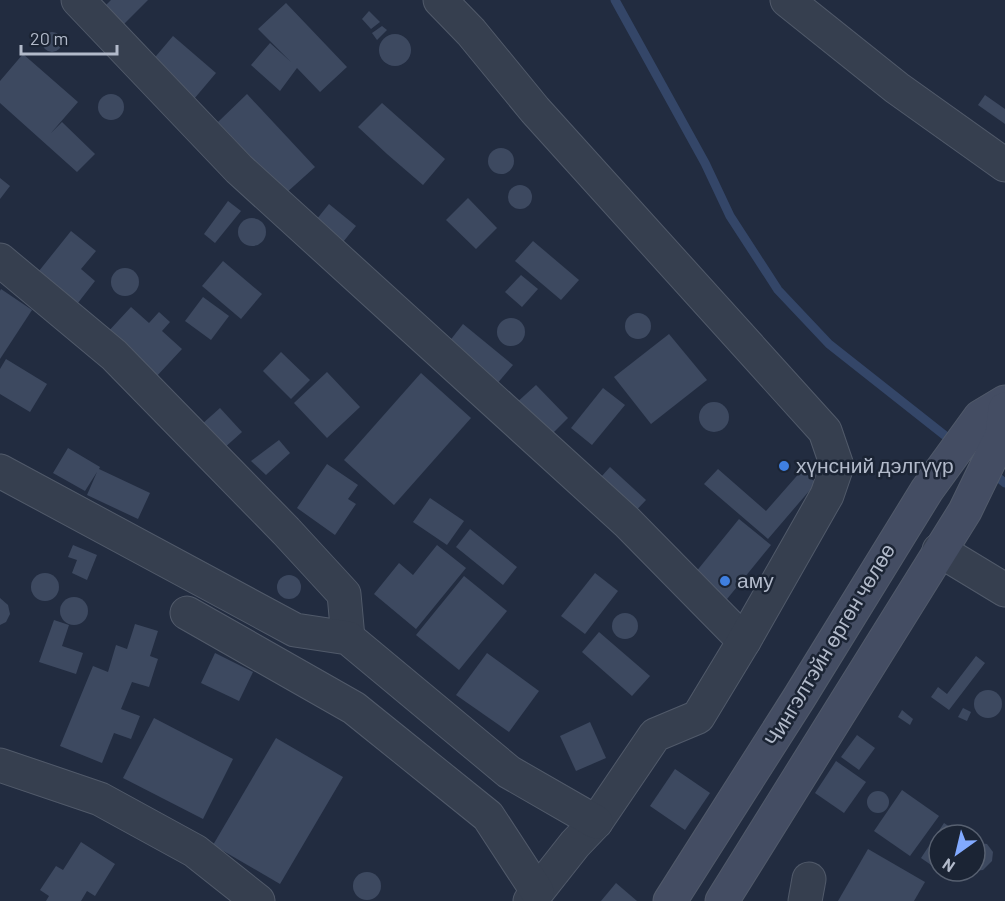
<svg xmlns="http://www.w3.org/2000/svg" width="1005" height="901" viewBox="0 0 1005 901" font-family="Barlow,sans-serif">
<rect width="100%" height="100%" fill="#222c40"/>
<g fill="none" stroke-linecap="round" stroke-linejoin="round">
<polyline stroke="#344668" stroke-width="9" points="615,0 705,163 730,216 778,290 829,344 1005,483"/>
</g>
<g fill="#3d4960">
<polygon points="111,0 148,0 119,29 101,10"/>
<polygon points="286,3 347,67 320,92 297,68 280,91 251,65 270,43 291,62 258,29"/>
<polygon points="369,11 380,22 371,29 362,19"/>
<polygon points="382,26 387,30 377,40 372,33"/>
<circle cx="52" cy="42" r="10"/>
<circle cx="395" cy="50" r="16"/>
<polygon points="173,36 216,73 194,99 151,62"/>
<polygon points="23,54 78,102 51,133 62,122 95,154 77,172 0,103 0,81"/>
<polygon points="247,94 315,167 285,194 218,122"/>
<circle cx="111" cy="107" r="13"/>
<polygon points="985,95 1005,109 1005,124 978,105"/>
<polygon points="382,103 445,159 423,185 387,154 358,127"/>
<circle cx="501" cy="161" r="13"/>
<polygon points="0,178 10,186 0,199"/>
<circle cx="520" cy="197" r="12"/>
<polygon points="468,198 497,228 476,249 446,220"/>
<polygon points="228,201 241,211 215,243 204,234"/>
<polygon points="329,204 356,226 339,247 312,225"/>
<circle cx="252" cy="232" r="14"/>
<polygon points="71,231 96,251 81,269 95,281 74,308 35,276"/>
<polygon points="533,241 579,280 561,300 515,261"/>
<polygon points="223,261 262,294 241,319 202,286"/>
<circle cx="125" cy="282" r="14"/>
<polygon points="521,275 538,289 522,307 505,292"/>
<polygon points="1,289 32,310 0,359 0,291"/>
<polygon points="203,297 229,316 211,340 185,321"/>
<polygon points="131,307 149,323 159,312 170,322 162,331 182,349 155,378 106,334"/>
<circle cx="638" cy="326" r="13"/>
<circle cx="511" cy="332" r="14"/>
<polygon points="463,324 513,365 490,392 441,352"/>
<polygon points="669,334 707,380 651,424 614,377"/>
<polygon points="281,352 310,380 291,399 263,371"/>
<polygon points="6,359 47,384 30,412 0,394 0,369"/>
<polygon points="327,372 360,407 327,438 294,403"/>
<polygon points="421,373 471,418 394,505 344,460"/>
<polygon points="536,385 568,418 547,439 514,405"/>
<polygon points="603,388 625,405 592,445 571,428"/>
<circle cx="714" cy="417" r="15"/>
<polygon points="220,408 242,432 223,449 201,425"/>
<polygon points="279,440 290,453 266,475 251,461"/>
<polygon points="68,448 100,467 99,469 150,493 138,519 87,495 97,472 85,491 53,473"/>
<polygon points="327,464 358,485 348,499 356,504 335,535 297,508"/>
<polygon points="610,467 646,500 629,518 593,486"/>
<polygon points="718,469 766,511 802,470 816,483 768,539 704,484"/>
<polygon points="430,498 464,521 447,545 413,522"/>
<polygon points="739,519 771,545 723,604 691,578"/>
<polygon points="470,529 517,567 503,585 456,547"/>
<polygon points="73,545 97,555 87,580 72,573 77,560 68,557"/>
<polygon points="437,545 466,568 416,629 374,594 399,563 413,575"/>
<circle cx="45" cy="587" r="14"/>
<polygon points="595,573 618,591 585,634 561,616"/>
<circle cx="289" cy="587" r="12"/>
<polygon points="464,576 507,611 459,670 416,635"/>
<circle cx="74" cy="611" r="14"/>
<polygon points="0,598 8,605 10,614 6,622 0,625"/>
<circle cx="625" cy="626" r="13"/>
<polygon points="54,620 69,625 62,646 83,653 76,674 39,662"/>
<polygon points="135,624 158,631 150,656 158,659 149,687 132,682 121,709 140,716 131,739 114,733 102,763 60,746 93,666 108,672 116,645 127,649"/>
<polygon points="599,632 650,676 632,696 582,652"/>
<polygon points="215,653 253,672 239,701 201,683"/>
<polygon points="487,653 539,691 509,732 456,695"/>
<polygon points="976,656 985,663 949,710 931,697 938,687 947,694"/>
<circle cx="988" cy="704" r="14"/>
<polygon points="963,708 971,712 967,721 958,717"/>
<polygon points="902,710 913,719 910,725 898,717"/>
<polygon points="154,718 233,759 203,819 123,778"/>
<polygon points="590,722 606,758 576,771 560,736"/>
<polygon points="857,735 875,748 859,770 841,757"/>
<polygon points="276,738 343,777 280,884 213,845"/>
<polygon points="836,761 866,782 844,813 815,793"/>
<polygon points="675,769 710,793 685,830 650,806"/>
<polygon points="902,790 939,816 910,856 874,831"/>
<circle cx="878" cy="802" r="11"/>
<polygon points="944,823 962,835 939,835 939,866 937,869 921,858"/>
<polygon points="81,842 115,864 95,896 87,891 81,901 46,901 49,896 40,890 56,866 63,870"/>
<polygon points="975,842 987,844 993,852 992,861 983,870 975,871"/>
<polygon points="868,849 925,882 914,901 838,901"/>
<circle cx="367" cy="886" r="14"/>
<polygon points="616,883 637,901 601,901"/>
</g>
<g fill="none" stroke-linecap="round" stroke-linejoin="round">
<g stroke="#515a6a" stroke-width="35">
<g id="minor">
<polyline points="78,0 239,169 627,522 744,641"/>
<polyline points="440,0 471,32 535,110 825,431 837,466 827,495 744,641 698,717 655,735 596,822 575,844 530,901"/>
<polyline points="0,260 114,355 286,531 344,594 348,638"/>
<polyline points="0,471 295,630 348,638 509,772 596,822"/>
<polyline points="939,550 1005,590"/>
<polyline points="187,613 354,708 488,816 537,891"/>
<polyline points="0,765 100,799 195,851 258,901"/>
<polyline points="805,901 809,879"/>
</g>
</g>
<g stroke="#515a6a" stroke-width="35">
<polyline id="tertiary" points="787,0 897,88 1005,165"/>
</g>
<g stroke="#515a6a" stroke-width="35">
<g id="secondary">
<polyline points="670,901 799,698 927,490 980,417 1005,402"/>
<polyline points="722,901 965,511 1002,435 1005,409"/>
</g>
</g>
<use href="#minor" stroke="#363f4f" stroke-width="33"/>
<use href="#tertiary" stroke="#363f4f" stroke-width="33"/>
<use href="#secondary" stroke="#444d63" stroke-width="33"/>
</g>
<g fill="#3f7fe0" stroke="#1b2434" stroke-width="2">
<circle cx="784" cy="466" r="6"/>
<circle cx="725" cy="581" r="6"/>
</g>
<g text-anchor="middle" stroke-width="5" stroke-linejoin="round" paint-order="stroke">
<g font-size="21" fill="#b2baca" stroke="#1b2434" text-anchor="start">
<text x="796" y="473">хүнсний дэлгүүр</text>
<text x="737" y="588">аму</text>
</g>
<g font-size="21" fill="#b2baca" stroke="#1b2434">
<text transform="translate(830 645) rotate(-59)" y="7">Чингэлтэйн өргөн чөлөө</text>
</g>
</g>
<g transform="translate(957 853) rotate(214)"><circle r="28" fill="#1b2434" stroke="#576070" stroke-width="1.5"/>
<path d="M0-4.5L10 22L0 15L-10 22Z" fill="#82aaff"/>
<text y="-9" font-size="16" font-weight="bold" text-anchor="middle" fill="#b2baca">N</text>
</g>
<path d="M21 45v9h96v-9" fill="none" stroke="#b2baca" stroke-width="3"/>
<text x="30" y="45" font-size="18" fill="#b2baca" stroke="#1b2434" stroke-width="4.5" paint-order="stroke">20 m</text>
</svg>
